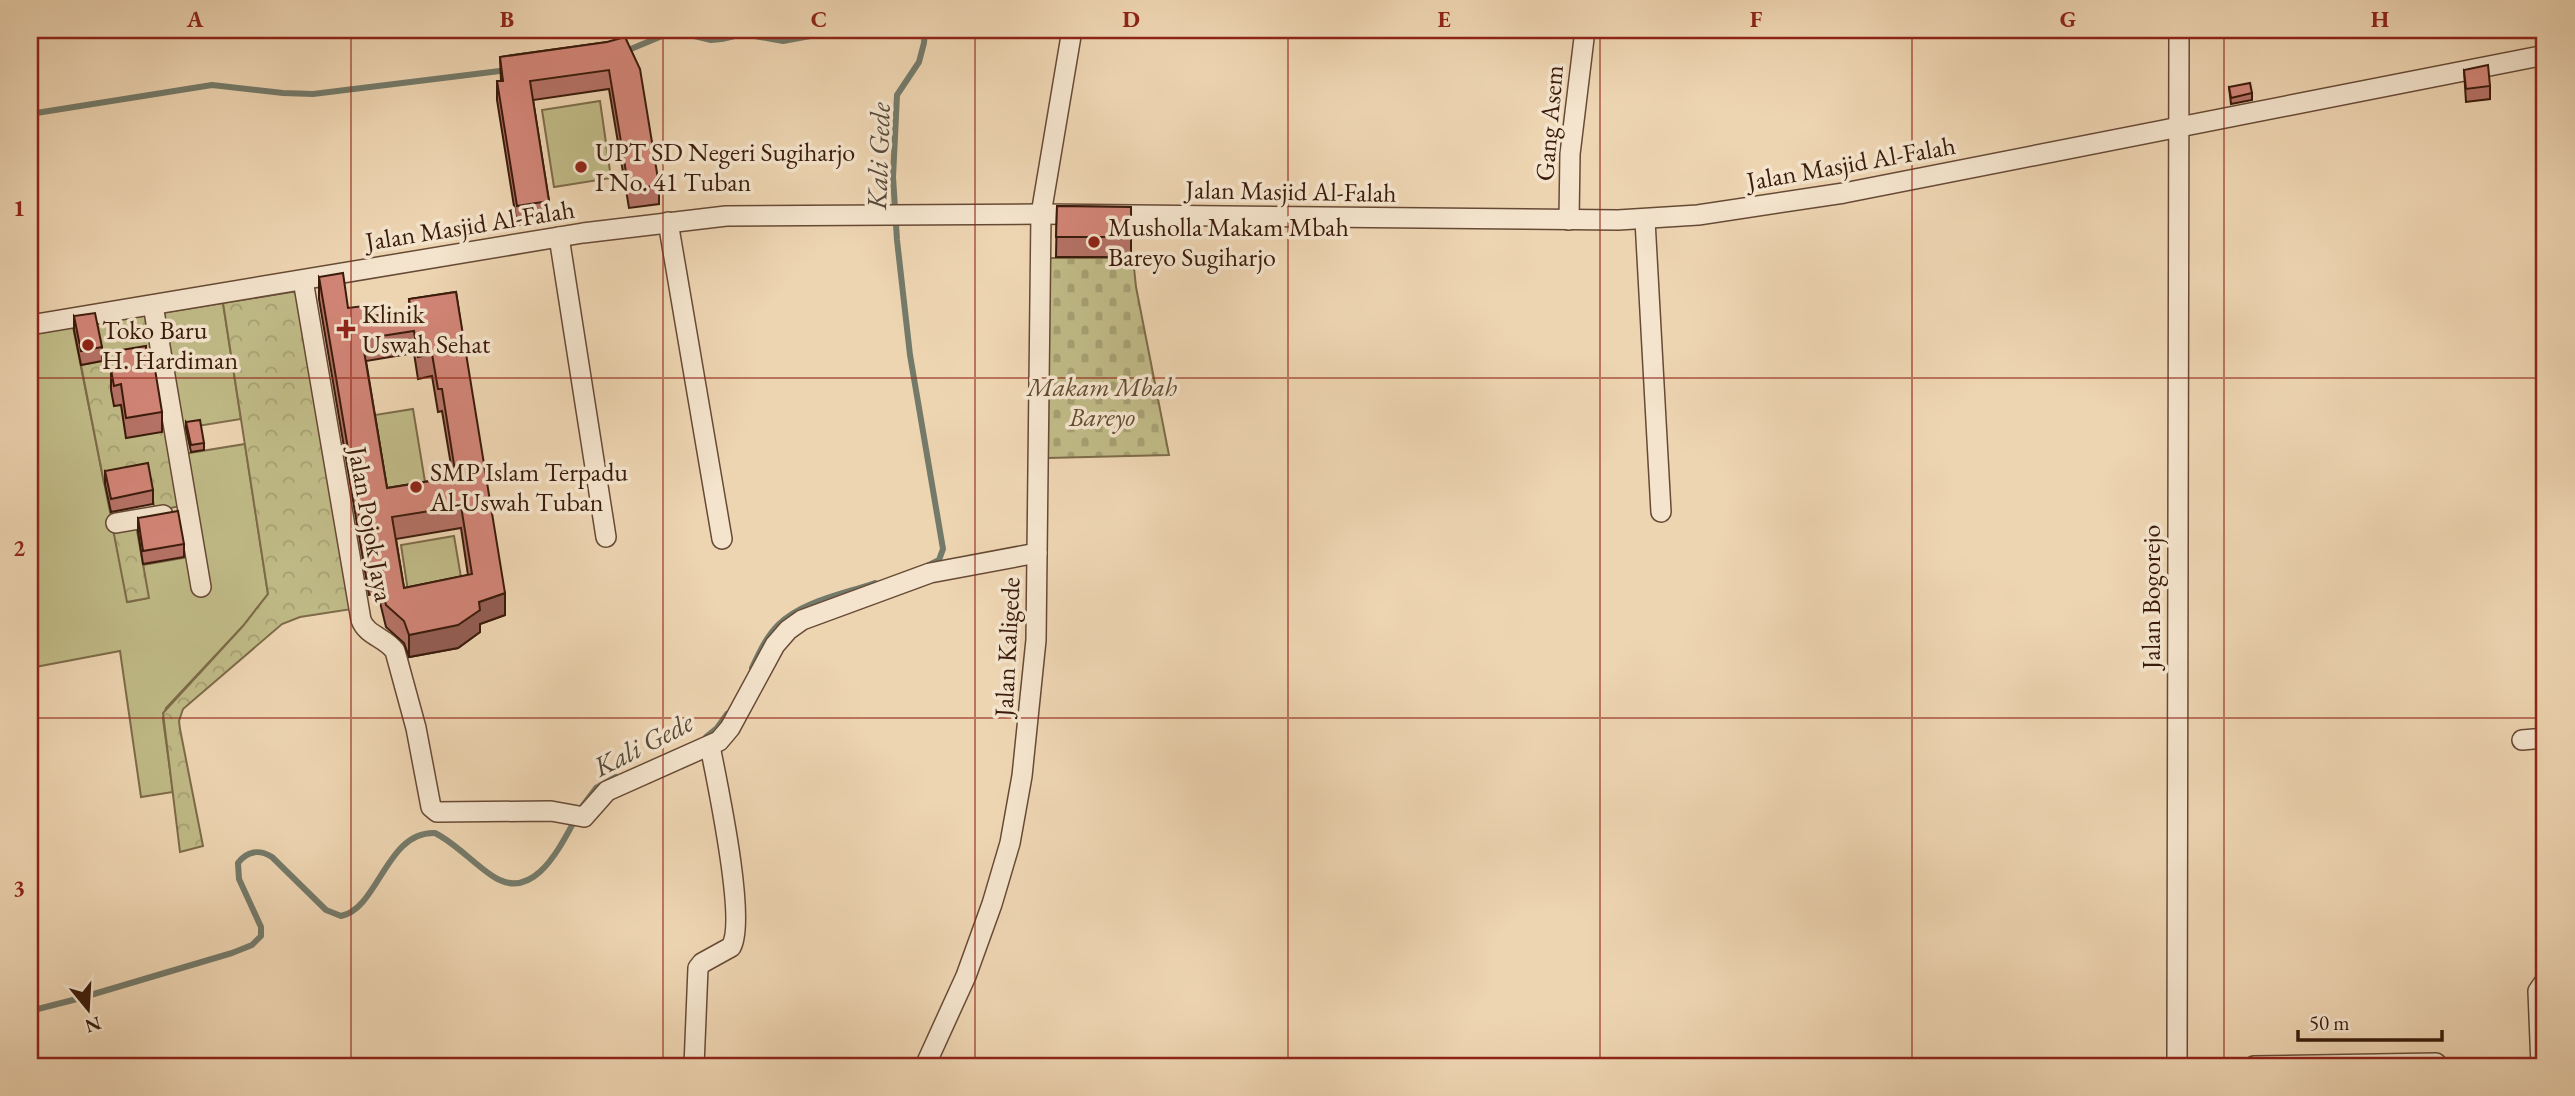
<svg xmlns="http://www.w3.org/2000/svg" width="2575" height="1096" viewBox="0 0 2575 1096" font-family="'EB Garamond',serif">
<defs>
<pattern id="forest-crowns" width="20" height="18" patternUnits="userSpaceOnUse" patternTransform="scale(1.75)"><rect width="20" height="18" fill="#c0bb87"/><path d="M2 6a3 3 0 1 1 6 0M12 15a3 3 0 1 1 6 0" fill="none" stroke="#a6a073"/></pattern>
<pattern id="cemetery-stones" width="16" height="16" patternUnits="userSpaceOnUse" patternTransform="scale(1.75)"><rect width="16" height="16" fill="#c0bb87"/><path d="M2 7V4a2 2 0 0 1 4 0v3zM10 15v-3a2 2 0 0 1 4 0v3z" fill="#a6a073"/></pattern>
</defs>
<rect width="100%" height="100%" fill="#eed5b2"/>
<filter id="stains"><feTurbulence type="fractalNoise" baseFrequency=".00286" numOctaves="4"/><feColorMatrix values="0 0 0 0 .2 0 0 0 0 .09 0 0 0 0 .02 0 0 0 .5 -.17"/></filter>
<radialGradient id="worn" r=".72"><stop offset=".6" stop-color="#630" stop-opacity="0"/><stop offset="1" stop-color="#630" stop-opacity=".3"/></radialGradient>
<g fill="#c0bb87" stroke="#7d6b49" stroke-width="2">
<polygon points="600,101 611,178 554,187 542,110"/>
<polygon points="223,303 241,419 179,429 183,454 245,444 268,594 243,626 166,708 163,719 173,792 141,797 120,651 30,668 30,335 73,327 128,602 148,598 143,565 189,557 149,315"/>
<polygon points="413,409 428,500 390,507 375,415"/>
<polygon points="454,536 463,589 409,598 401,545"/>
</g>
<g fill="url(#forest-crowns)" stroke="#7d6b49" stroke-width="2">
<polygon points="297,291 352,609 300,617 282,624 183,709 179,721 180,729 203,846 180,852 163,713 243,626 268,594 223,303"/>
<polygon points="149,315 181,506 155,511 148,475 104,483 81,365 103,361 95,323"/>
<polygon points="136,525 149,598 127,602 113,529"/>
</g>
<polygon fill="url(#cemetery-stones)" stroke="#7d6b49" stroke-width="2" points="1049,258 1133,258 1136,287 1169,455 1048,458"/>
<g fill="none" stroke-linecap="round" stroke-linejoin="round">
<g stroke="#747a6a" stroke-width="6">
<polyline points="925,30 924,43 919,62 897,95 893,177 897,240 910,355 943,549 939,560 929,565"/>
<polyline points="626,51 674,31 711,40 722,39 743,34 783,41 843,30"/>
<polyline points="30,114 212,85 283,93 313,94 508,70"/>
<path d="M752,668C759,653 766,637 778,625C802,601 844,594 875,583"/>
<polyline points="706,737 717,728 727,714"/>
<polyline points="581,808 596,788 616,777"/>
<path d="M30,1011L77,999L232,953L252,945L261,936V927L239,879L238,863C247,851 259,849 272,857L326,910L341,916C379,908 386,831 435,833C455,843 472,862 491,875C533,905 560,847 576,818"/>
</g>
<g stroke="#674a35" stroke-width="22">
<g id="minor">
<polyline points="1569,220 1570,154 1585,30"/>
<polyline points="1645,220 1661,512"/>
<polyline points="668,222 722,539"/>
<polyline points="559,237 606,537"/>
<path d="M303,280L361,620C367,636 385,637 395,651L416,728L431,807L437,812L551,811L584,817L607,791L719,741L730,728L775,645L788,630L802,620L930,573L1037,553"/>
<polyline points="153,305 201,587"/>
<polyline points="30,325 583,233 726,216 1041,214 1618,220 1698,215 1844,193 2545,55"/>
<polyline points="116,523 163,515"/>
<polyline points="2522,740 2545,738"/>
<path d="M694,1066L698,968L702,963L731,947C747,921 717,782 710,746"/>
<polyline points="925,1066 966,976 992,904 1010,843 1022,776 1036,640 1041,214 1072,30"/>
<polyline points="2177,1066 2179,30"/>
<polyline points="2254,1066 2436,1063"/>
<polyline points="2541,1066 2538,991 2545,981"/>
</g>
</g>
<use href="#minor" stroke="#f4e4cd" stroke-width="19"/>
</g>
<g fill="#b57266" stroke="#3a1b0b" stroke-width="2" fill-rule="evenodd">
<polygon points="607,42 659,185 659,204 629,208 609,89 533,100 549,201 549,219 517,225 497,100 497,81 501,81 500,57"/>
<polygon points="2464,70 2490,86 2490,99 2466,102"/>
<polygon points="2229,87 2252,93 2252,100 2231,104"/>
<polygon points="1057,206 1131,207 1131,257 1056,257"/>
<path d="M319,277L348,308L374,316L409,311V299L456,292L505,615L480,624V632L458,648L409,657L404,643L386,627L378,594L369,595L319,299ZM414,353L418,379L432,376L438,412L442,411L453,477L387,488L366,361ZM461,528L468,575L404,588L396,539Z"/>
<polygon points="74,316 102,347 102,361 81,365 74,330"/>
<polygon points="115,351 162,412 162,432 126,438 121,405 114,406 111,390 111,370 115,369"/>
<polygon points="186,422 204,443 204,450 191,452 186,429"/>
<polygon points="105,471 153,490 153,504 111,512 105,484"/>
<polygon points="138,518 184,544 184,557 143,564 138,532"/>
</g>
<polygon fill="#935d53" stroke="#3a1b0b" stroke-width="2" points="505,593 505,615 480,624 480,632 458,648 409,657 409,635 479,602"/>
<g fill="#d28577" stroke="#3a1b0b" stroke-width="2" fill-rule="evenodd">
<polygon points="625,37 640,69 659,185 629,190 609,70 530,81 549,201 517,206 497,81 503,81 500,57 607,42"/>
<polygon points="2488,65 2490,86 2466,89 2464,70"/>
<polygon points="2250,83 2252,93 2231,98 2229,87"/>
<polygon points="1057,206 1131,207 1131,237 1056,237"/>
<path d="M343,273L348,308L372,305L374,316L411,311L409,299L456,292L505,593L479,602L480,610L458,625L409,635L404,621L386,605L378,572L369,573L319,277ZM414,331L418,357L432,354L438,389H442L456,477L387,488L362,339ZM461,506L472,574L404,588L392,517Z"/>
<polygon points="95,313 102,347 81,351 74,316"/>
<polygon points="146,346 146,351 152,351 162,412 126,418 121,384 114,386 111,370 118,369 115,351"/>
<polygon points="200,420 204,443 191,445 186,422"/>
<polygon points="148,463 153,490 111,499 105,471"/>
<polygon points="178,511 184,544 143,551 138,518"/>
<polygon points="984,1060 1016,1061 1016,1066 983,1066"/>
</g>
<path fill="none" stroke="#8f2418" stroke-width="2" stroke-opacity="0.55" d="M351,30V1066M663,30V1066M975,30V1066M1288,30V1066M1600,30V1066M1912,30V1066M2224,30V1066M30,378H2545M30,718H2545"/>
<g fill="#8f2418" stroke="#f4e4cd" stroke-width="2.5">
<circle cx="581" cy="167" r="7"/>
<circle cx="1094" cy="242" r="7"/>
<path d="M342.5 318.5h7v7h7v7h-7v7h-7v-7h-7v-7h7z"/>
<circle cx="88" cy="345" r="7"/>
<circle cx="416" cy="487" r="7"/>
</g>
<g text-anchor="middle" stroke-width="7" stroke-linejoin="round" paint-order="stroke">
<g font-size="26" fill="#3a1b0b" stroke="#f4e4cd">
<text transform="translate(1549 123) rotate(-85)" y="9">Gang Asem</text>
<text transform="translate(1851 163) rotate(-10)" y="9">Jalan Masjid Al-Falah</text>
<text transform="translate(1291 191) rotate(1)" y="9">Jalan Masjid Al-Falah</text>
<text transform="translate(470 225) rotate(-9)" y="9">Jalan Masjid Al-Falah</text>
<text transform="translate(371 524) rotate(80)" y="9">Jalan Pojok Jaya</text>
<text transform="translate(2151 597) rotate(-90)" y="9">Jalan Bogorejo</text>
<text transform="translate(1007 647) rotate(-87)" y="9">Jalan Kaligede</text>
</g>
<g font-size="26" fill="#3a1b0b" stroke="#f4e4cd" text-anchor="start">
<text x="595" y="161">UPT SD Negeri Sugiharjo<tspan x="595" dy="30">I No. 41 Tuban</tspan></text>
<text x="1108" y="236">Musholla Makam Mbah<tspan x="1108" dy="30">Bareyo Sugiharjo</tspan></text>
<text x="362" y="323">Klinik<tspan x="362" dy="30">Uswah Sehat</tspan></text>
<text x="102" y="339">Toko Baru<tspan x="102" dy="30">H. Hardiman</tspan></text>
<text x="430" y="481">SMP Islam Terpadu<tspan x="430" dy="30">Al-Uswah Tuban</tspan></text>
</g>
<g font-size="26" font-style="italic" fill="#624b30" stroke="#f4e4cd">
<text x="1102" y="396">Makam Mbah<tspan x="1102" dy="30">Bareyo</tspan></text>
</g>
<g font-size="28" font-style="italic" fill="#574a3a" stroke="#f4e4cd">
<text transform="translate(878 156) rotate(-88)" y="10">Kali Gede</text>
<text transform="translate(643 744) rotate(-27)" y="10">Kali Gede</text>
</g>
</g>
<rect width="2575" height="1096" fill="none" stroke="#eed5b2" stroke-width="77"/>
<g transform="translate(88 1009) rotate(162)" stroke="#f4e4cd" stroke-width="5" paint-order="stroke">
<path d="M0-5L12 26L0 18L-12 26Z" fill="#3a1b0b"/>
<text y="-10" font-size="19" font-weight="bold" text-anchor="middle" fill="#3a1b0b">N</text>
</g>
<path d="M2298 1030v10h144v-10" fill="none" stroke="#3a1b0b" stroke-width="3.5"/>
<text x="2309" y="1030" font-size="21" fill="#3a1b0b" stroke="#f4e4cd" stroke-width="5" paint-order="stroke">50 m</text>
<rect x="38" y="38" width="2498" height="1020" fill="none" stroke="#8f2418" stroke-width="2.5"/>
<g font-size="23" text-anchor="middle" font-weight="bold" fill="#8f2418">
<text x="195" y="27">A</text>
<text x="507" y="27">B</text>
<text x="819" y="27">C</text>
<text x="1131" y="27">D</text>
<text x="1444" y="27">E</text>
<text x="1756" y="27">F</text>
<text x="2068" y="27">G</text>
<text x="2380" y="27">H</text>
<text x="19" y="216">1</text>
<text x="19" y="556">2</text>
<text x="19" y="896">3</text>
</g>
<rect width="100%" height="100%" filter="url(#stains)"/>
<rect width="100%" height="100%" fill="url(#worn)"/>
</svg>
